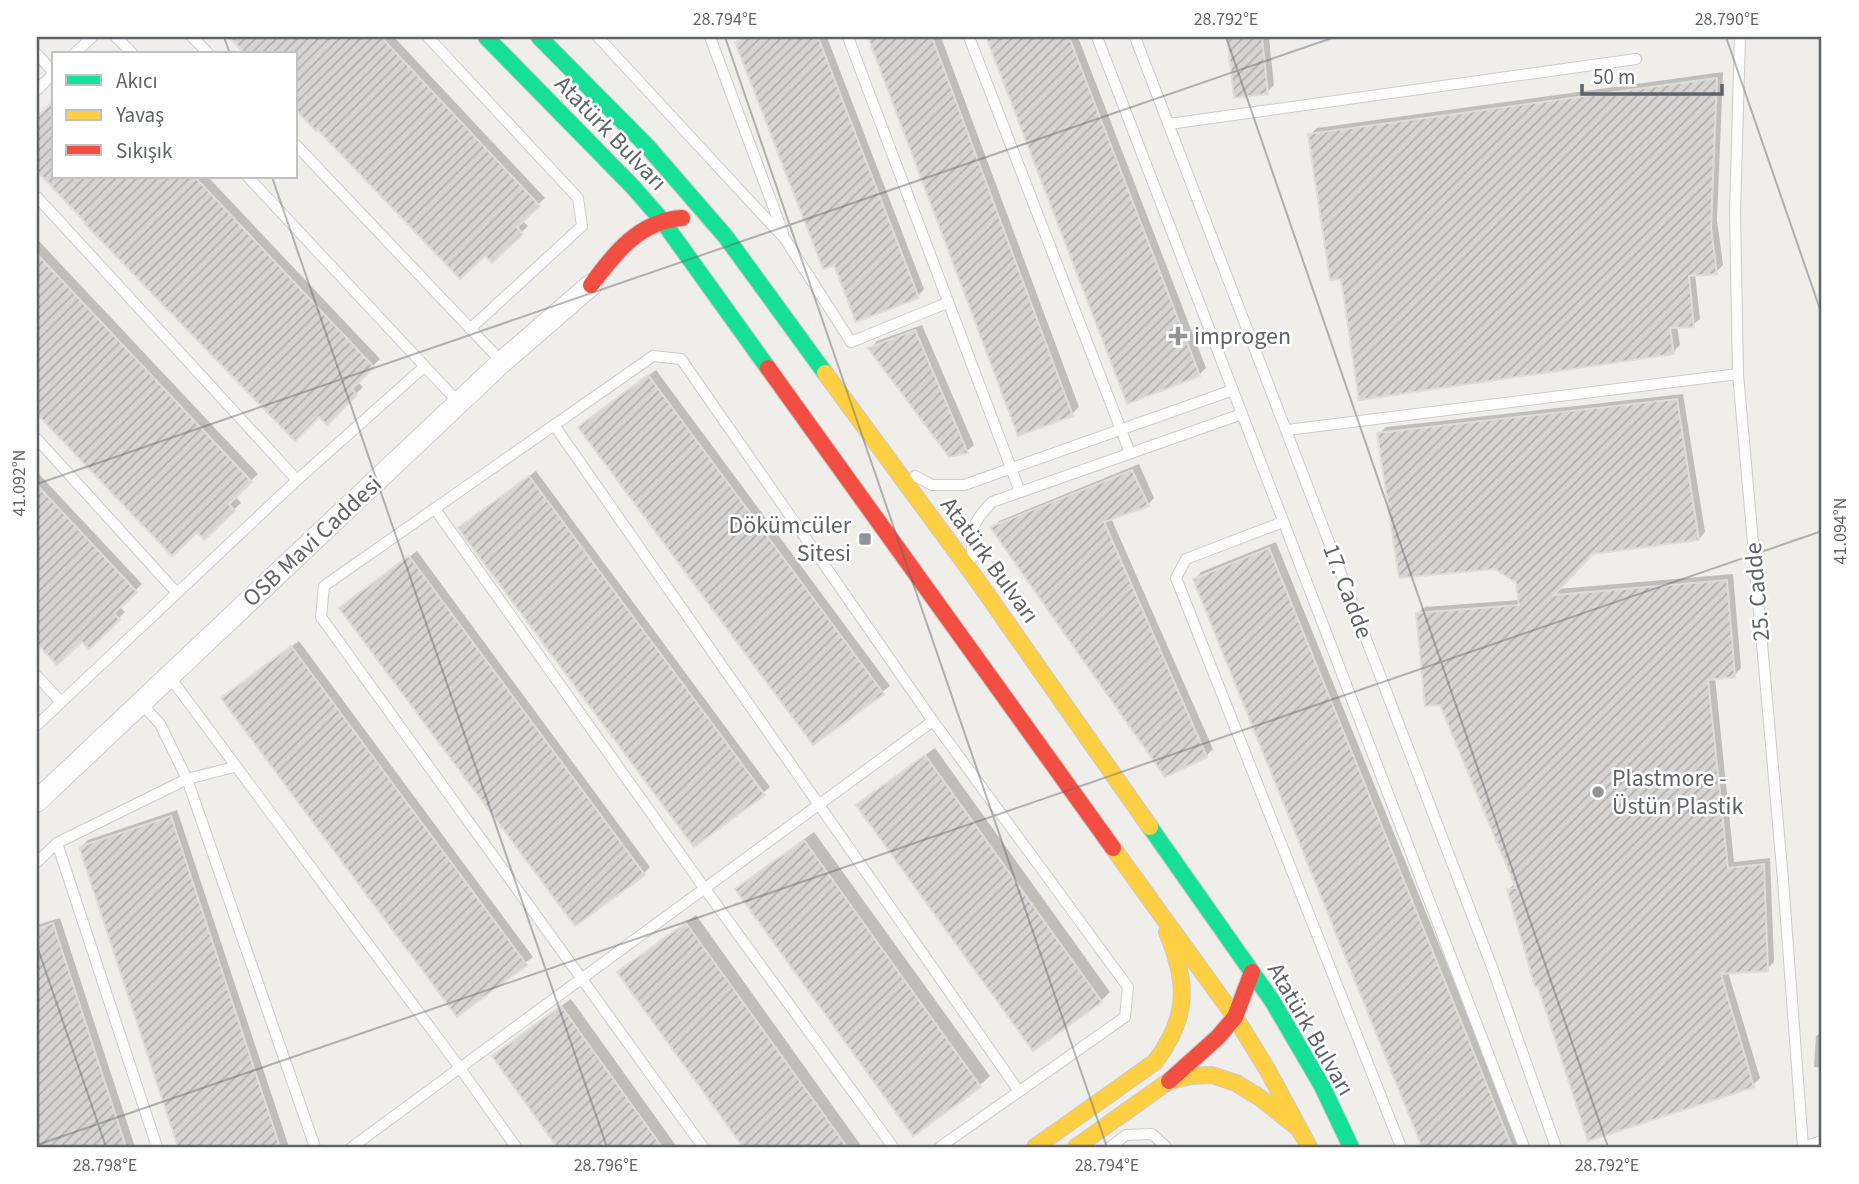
<svg xmlns="http://www.w3.org/2000/svg" width="1859" height="1184" viewBox="0 0 1859 1184" font-family="'Source Sans 3',sans-serif">
<defs>
<pattern id="building-hatch" width="6" height="6" patternUnits="userSpaceOnUse" patternTransform="scale(1.75)"><rect width="6" height="6" fill="#d6d5d3"/><path d="M-1 1l2-2M0 6l6-6M5 7l2-2" fill="none" stroke="#b1b0af"/></pattern>
</defs>
<rect width="100%" height="100%" fill="#efeeea"/>
<g fill="#0003">
<polygon points="231,37 394,37 545,198 522,220 528,226 492,261 485,253 460,277 296,107 296,54 248,54"/>
<polygon points="743,37 827,37 924,289 918,296 835,262 737,43"/>
<polygon points="870,37 941,37 1079,407 1072,414 1019,434"/>
<polygon points="988,37 1078,37 1206,368 1199,375 1128,402"/>
<polygon points="1229,37 1277,37 1269,38 1274,85 1267,92 1235,96"/>
<polygon points="1723,72 1717,220 1723,265 1716,272 1695,274 1700,319 1693,325 1677,326 1680,345 1673,352 1343,277 1310,135 1317,128"/>
<polygon points="54,103 54,177 208,177 380,359 357,381 363,387 327,422 89,223 37,168 37,119"/>
<polygon points="37,239 258,474 235,496 241,503 204,537 197,530 172,554 37,411"/>
<polygon points="922,325 974,445 967,451 871,348 877,341"/>
<polygon points="656,370 890,686 814,743 580,427"/>
<polygon points="1683,394 1705,532 1699,539 1593,552 1558,589 1733,574 1741,668 1734,675 1715,677 1734,862 1770,858 1774,962 1767,969 1728,972 1760,1078 1753,1085 1509,889 1516,883 1418,613 1425,607 1520,600 1518,582 1379,434 1386,427"/>
<polygon points="1139,464 1154,498 1148,505 1111,518 1213,749 1206,756 993,527 999,521"/>
<polygon points="536,471 770,787 763,793 466,525"/>
<polygon points="37,472 142,584 119,606 125,612 89,647 82,639 57,663 37,642"/>
<polygon points="1276,542 1521,1147 1424,1147 1195,579 1201,572"/>
<polygon points="417,551 650,867 644,873 348,602"/>
<polygon points="299,641 533,957 457,1014 230,692"/>
<polygon points="935,748 1110,992 1101,1001 1034,1049 859,805 868,796"/>
<polygon points="177,810 289,1147 180,1147 81,847 88,840"/>
<polygon points="814,832 990,1076 980,1085 913,1133 738,889 747,880"/>
<polygon points="696,915 862,1147 745,1147 619,972 629,963"/>
<polygon points="60,918 135,1147 37,1147 37,925"/>
<polygon points="1822,984 1822,1068 1814,1067 1816,1036 1819,1034"/>
<polygon points="571,999 677,1147 559,1147 494,1056 503,1047"/>
</g>
<g fill="url(#building-hatch)" stroke="#deddd9" stroke-width="2">
<polygon points="229,37 381,37 540,206 517,227 523,234 492,263 485,256 460,279 317,129 316,131 296,110 296,54 245,54"/>
<polygon points="749,37 818,37 919,298 856,322 834,265 823,269 735,42"/>
<polygon points="868,37 932,37 1073,416 1018,436"/>
<polygon points="986,37 1069,37 1200,376 1127,404"/>
<polygon points="1227,37 1262,37 1268,94 1234,98"/>
<polygon points="1717,78 1711,228 1717,274 1689,276 1694,327 1670,328 1674,354 1359,400 1341,279 1330,280 1308,134"/>
<polygon points="54,101 54,177 195,177 374,367 352,389 357,395 327,425 319,417 295,441 85,224 86,223 37,171 37,117"/>
<polygon points="37,254 252,482 229,504 235,511 204,540 197,532 172,556 37,414"/>
<polygon points="915,330 968,453 949,457 868,348"/>
<polygon points="648,375 884,694 813,745 578,427"/>
<polygon points="1677,399 1699,540 1593,554 1554,595 1727,580 1735,677 1708,680 1728,868 1764,864 1768,971 1721,974 1754,1087 1588,1141 1538,987 1535,987 1507,889 1516,888 1440,705 1425,706 1416,613 1519,605 1516,583 1495,569 1399,578 1377,433"/>
<polygon points="1132,470 1149,506 1104,522 1207,757 1165,777 990,527"/>
<polygon points="529,476 765,795 694,847 458,528"/>
<polygon points="37,485 137,592 114,613 120,620 89,649 82,642 57,665 37,644"/>
<polygon points="1269,548 1512,1147 1422,1147 1193,579"/>
<polygon points="409,556 645,875 575,926 339,608"/>
<polygon points="291,646 527,965 457,1017 221,698"/>
<polygon points="925,755 1102,1002 1033,1051 856,805"/>
<polygon points="171,816 280,1147 178,1147 79,847"/>
<polygon points="804,840 981,1087 913,1136 735,889"/>
<polygon points="53,923 126,1147 37,1147 37,929"/>
<polygon points="686,923 847,1147 743,1147 617,972"/>
<polygon points="561,1006 662,1147 557,1147 492,1056"/>
</g>
<g fill="none" stroke-linecap="round" stroke-linejoin="round">
<g stroke="#cbcccc" stroke-width="12">
<g id="lane">
<polyline points="116,37 133,54"/>
<polyline points="192,37 209,54"/>
<polyline points="428,37 578,198 582,226 470,329"/>
<polyline points="598,37 785,239 851,342 947,303"/>
<polyline points="710,37 783,233"/>
<polyline points="848,37 1020,492"/>
<polyline points="969,37 1130,453"/>
<polyline points="1097,37 1524,1147"/>
<polyline points="1135,37 1492,967 1556,1147"/>
<polyline points="1740,37 1735,212 1738,374 1783,880 1803,1147"/>
<polyline points="37,54 54,73"/>
<polyline points="74,54 92,37"/>
<polyline points="37,90 54,73"/>
<polyline points="1169,124 1636,59"/>
<polyline points="296,145 502,362"/>
<polyline points="248,177 459,403"/>
<polyline points="37,197 297,480"/>
<polyline points="554,425 1018,1090"/>
<polyline points="1287,430 1738,374"/>
<polyline points="37,439 176,592"/>
<polyline points="915,476 932,485 964,485 1233,390"/>
<polyline points="435,509 705,889 893,1147"/>
<polyline points="1283,522 1186,559 1176,578 1401,1147"/>
<path d="M973,557C969,531 974,520 992,502L1242,414"/>
<polyline points="37,676 61,702"/>
<polyline points="169,676 460,1068 516,1147"/>
<polyline points="141,703 160,724 187,779 315,1147"/>
<polyline points="37,725 297,480 425,366"/>
<polyline points="57,843 157,1147"/>
<polyline points="37,862 57,843 187,779 234,767"/>
<polyline points="352,1147 933,721"/>
<polyline points="703,1147 321,617 324,586 653,356 681,359 933,721 1128,987 1125,1017 940,1147"/>
<polyline points="1110,1147 1126,1135 1152,1134 1166,1147"/>
<polyline points="1802,1147 1822,1141"/>
</g>
</g>
<g stroke="#cbcccc" stroke-width="23">
<polyline id="street" points="37,801 502,362 591,285"/>
</g>
<g stroke="#cacacb" stroke-width="18">
<g id="fast">
<polyline points="486,37 633,187 661,219 768,368"/>
<polyline points="539,37 648,147 726,237 825,373"/>
<polyline points="1150,827 1273,1002 1322,1086 1351,1147"/>
</g>
</g>
<g stroke="#cacacb" stroke-width="18">
<g id="slow">
<polyline points="825,373 977,580 1150,827"/>
<polyline points="1113,848 1235,1017 1267,1069 1309,1147"/>
<path d="M1035,1147L1155,1062C1189,1017 1188,983 1167,932"/>
<polyline points="1076,1147 1169,1081 1191,1076 1212,1075 1236,1083 1259,1097 1297,1127"/>
</g>
</g>
<g stroke="#cacacb" stroke-width="18">
<g id="jam">
<path d="M591,285C615,253 639,221 682,218"/>
<polyline points="768,368 1113,848"/>
<polyline points="1169,1081 1218,1037 1235,1017 1252,972"/>
</g>
</g>
<use href="#lane" stroke="#fdfcfc" stroke-width="10"/>
<use href="#street" stroke="#fdfcfc" stroke-width="21"/>
<use href="#fast" stroke="#16e098" stroke-width="16"/>
<use href="#slow" stroke="#ffcf43" stroke-width="16"/>
<use href="#jam" stroke="#f24e42" stroke-width="16"/>
</g>
<path fill="none" stroke="#5f6368" stroke-width="2" stroke-opacity="0.45" d="M224,37L230,54M725,37L1107,1147M1226,37L1608,1147M1726,37L1822,315M272,177L607,1147M37,484L1335,37M37,946L106,1147M37,1145L1822,531"/>
<g fill="#919496" stroke="#fff" stroke-width="2.5">
<path d="M1174.5 325.5h7v7h7v7h-7v7h-7v-7h-7v-7h7z"/>
<rect x="858" y="532" width="14" height="14" rx="3.5"/>
<circle cx="1598" cy="792" r="7"/>
</g>
<g text-anchor="middle" stroke-width="5" stroke-linejoin="round" paint-order="stroke">
<g font-size="24" fill="#5f6368" stroke="#fff">
<text transform="translate(611 133) rotate(46)" y="8">Atatürk Bulvarı</text>
<text transform="translate(312 541) rotate(-43)" y="8">OSB Mavi Caddesi</text>
<text transform="translate(990 560) rotate(54)" y="8">Atatürk Bulvarı</text>
<text transform="translate(1348 591) rotate(69)" y="8">17. Cadde</text>
<text transform="translate(1757 592) rotate(-95)" y="8">25. Cadde</text>
<text transform="translate(1311 1029) rotate(60)" y="8">Atatürk Bulvarı</text>
</g>
<g font-size="24" fill="#5f6368" stroke="#fff" text-anchor="start">
<text x="1194" y="344">improgen</text>
<text x="851" y="533" text-anchor="end">Dökümcüler<tspan x="851" dy="28">Sitesi</tspan></text>
<text x="1612" y="786">Plastmore -<tspan x="1612" dy="28">Üstün Plastik</tspan></text>
</g>
</g>
<rect width="1859" height="1184" fill="none" stroke="#ffffff" stroke-width="77"/>
<rect x="52" y="52" width="245" height="126" fill="#ffffff" stroke="#bfc1c3" stroke-width="2"/>
<rect x="66" y="75" width="35" height="10" fill="#16e098" stroke="#bfc1c3" stroke-width="2"/>
<text x="116" y="88" font-size="21" fill="#5f6368">Akıcı</text>
<rect x="66" y="110" width="35" height="10" fill="#ffcf43" stroke="#bfc1c3" stroke-width="2"/>
<text x="116" y="122" font-size="21" fill="#5f6368">Yavaş</text>
<rect x="66" y="145" width="35" height="10" fill="#f24e42" stroke="#bfc1c3" stroke-width="2"/>
<text x="116" y="158" font-size="21" fill="#5f6368">Sıkışık</text>
<path d="M1582 84v10h140v-10" fill="none" stroke="#5f6368" stroke-width="3.5"/>
<text x="1593" y="84" font-size="21" fill="#5f6368" stroke="#ffffff" stroke-width="5" paint-order="stroke">50 m</text>
<rect x="38" y="38" width="1782" height="1108" fill="none" stroke="#5f6368" stroke-width="2.5"/>
<g font-size="18" text-anchor="middle" fill="#5f6368">
<text x="725" y="25">28.794°E</text>
<text x="1226" y="25">28.792°E</text>
<text x="1727" y="25">28.790°E</text>
<text transform="translate(19 483) rotate(-90)" y="6">41.092°N</text>
<text transform="translate(1840 531) rotate(-90)" y="6">41.094°N</text>
<text x="105" y="1171">28.798°E</text>
<text x="606" y="1171">28.796°E</text>
<text x="1107" y="1171">28.794°E</text>
<text x="1607" y="1171">28.792°E</text>
</g>
</svg>
